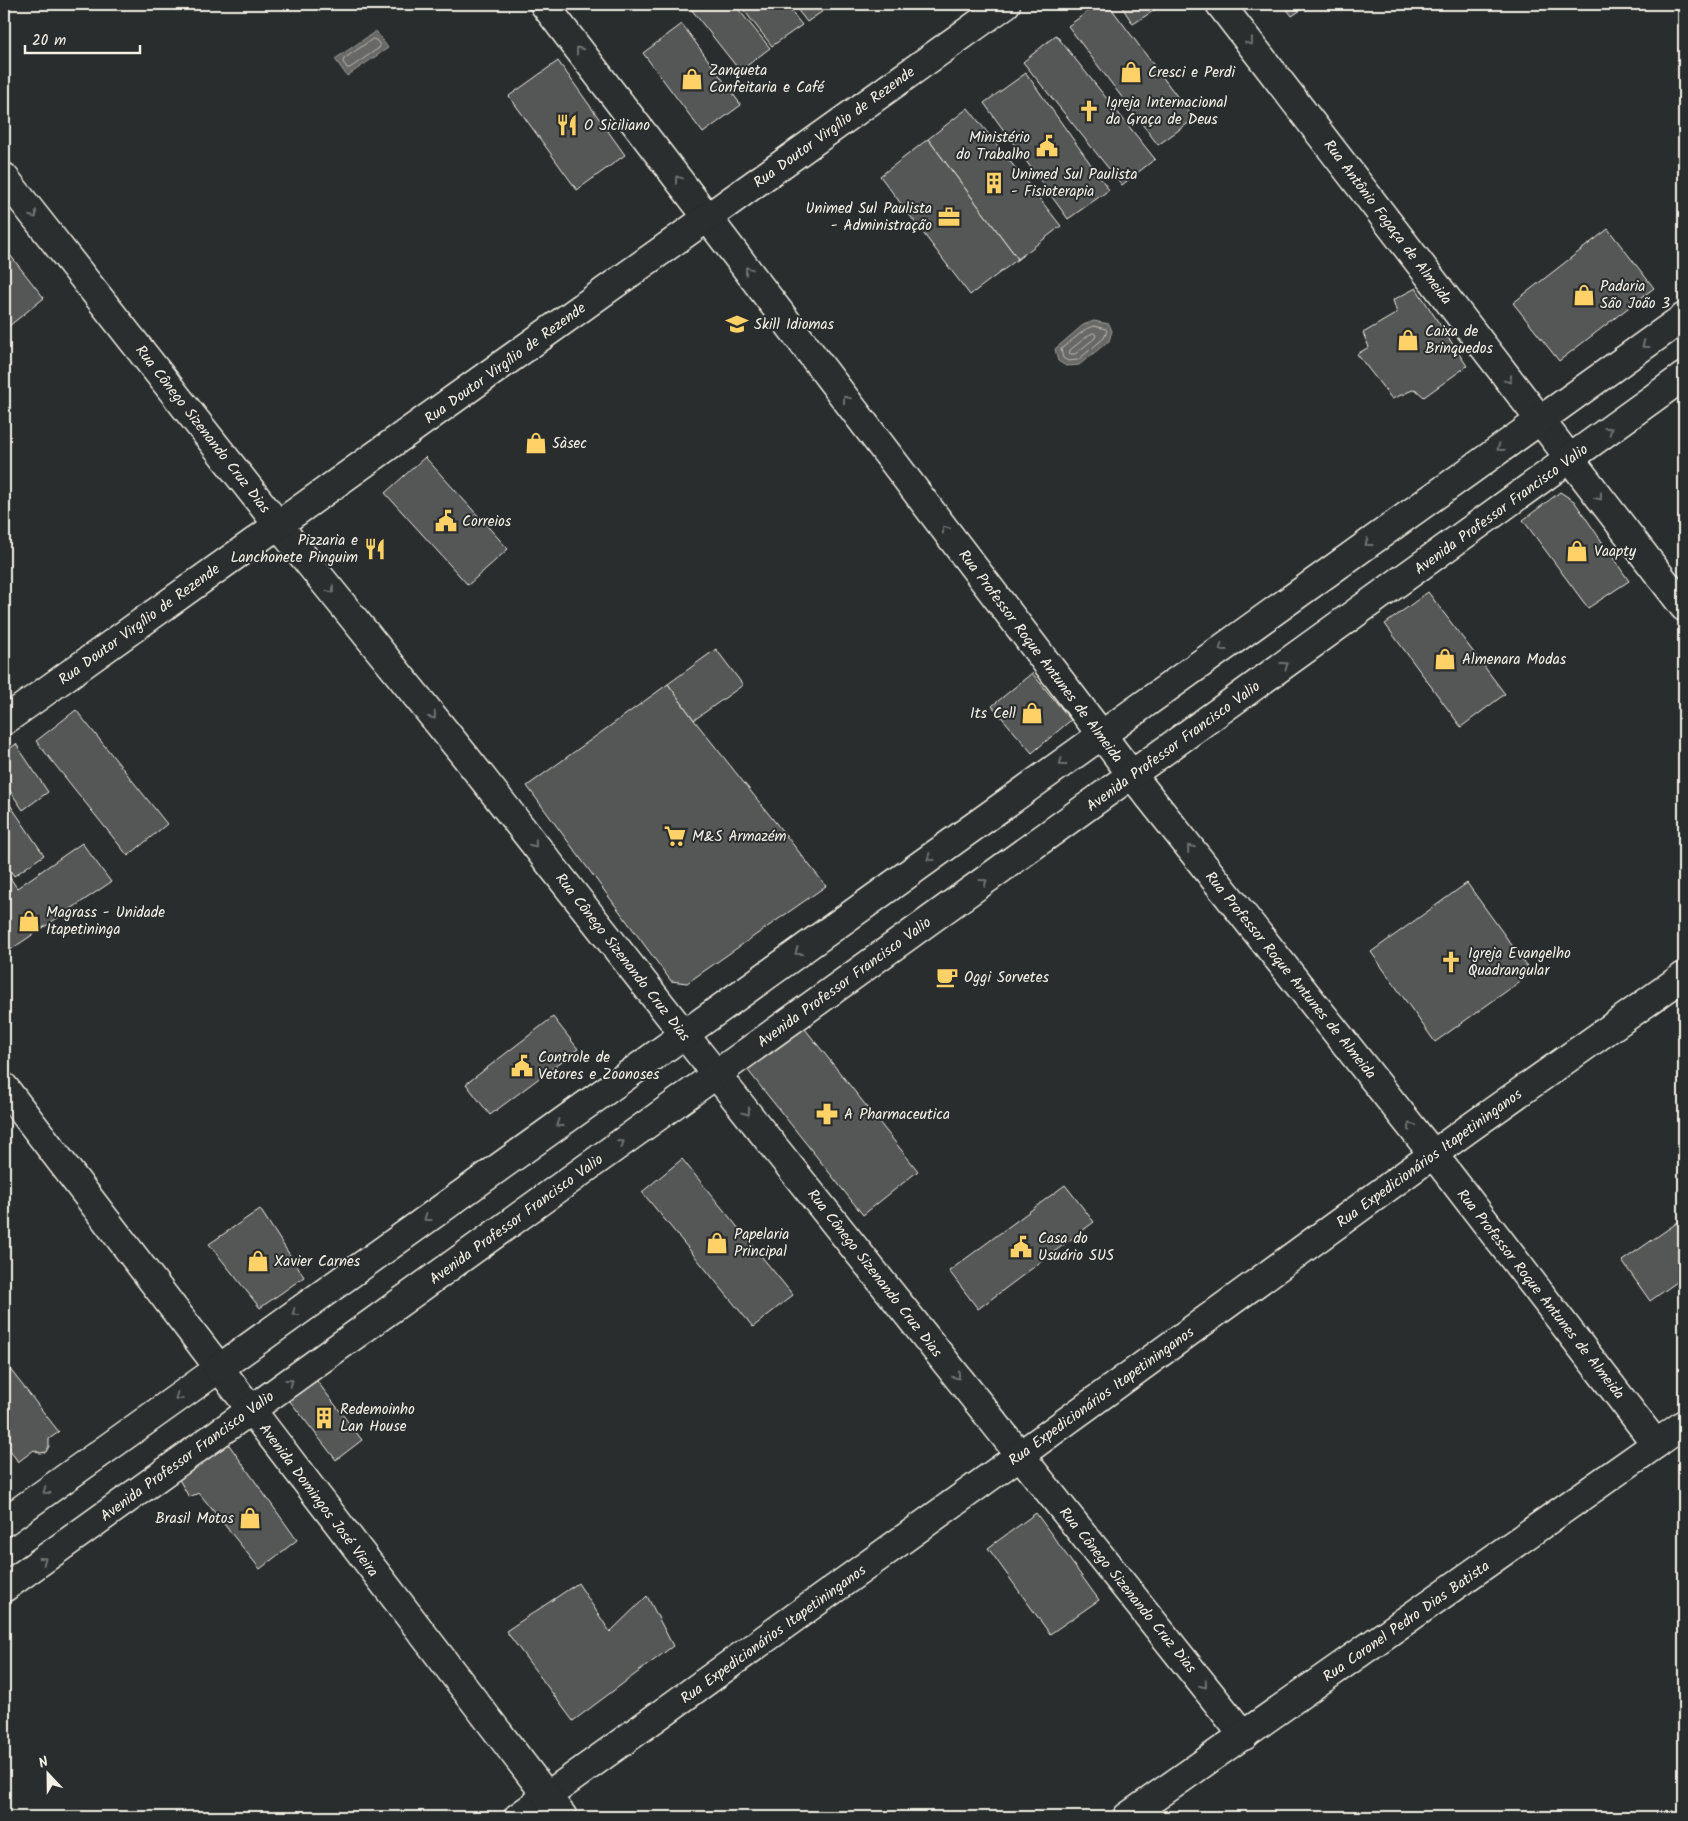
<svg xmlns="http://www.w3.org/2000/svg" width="1688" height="1821" viewBox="0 0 1688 1821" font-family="Kalam,sans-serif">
<rect width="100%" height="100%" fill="#2a2d2e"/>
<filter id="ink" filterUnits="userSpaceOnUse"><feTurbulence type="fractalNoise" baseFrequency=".02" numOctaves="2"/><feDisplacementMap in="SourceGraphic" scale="10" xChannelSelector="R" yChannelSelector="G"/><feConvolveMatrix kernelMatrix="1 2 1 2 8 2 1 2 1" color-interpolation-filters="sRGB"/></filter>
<g filter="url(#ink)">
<g fill="#676866" stroke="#9f9f9a">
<polygon points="376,31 388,48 347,76 335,59"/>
<polygon points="1094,321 1109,324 1112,331 1109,341 1079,365 1066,366 1058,361 1055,349 1083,325"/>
</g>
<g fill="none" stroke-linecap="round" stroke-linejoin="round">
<g stroke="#bcbab4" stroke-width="1">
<polygon points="373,39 376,40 380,45 379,48 350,68 347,68 343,62 344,59"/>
<polygon points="1094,326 1106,329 1107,331 1104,338 1078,360 1068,361 1063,358 1061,349 1086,329"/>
<polygon points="1094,333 1096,335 1095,338 1075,354 1069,354 1070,350 1089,335"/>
</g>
</g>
<g fill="#555756" stroke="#f4f1e8">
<polygon points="687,4 734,4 770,48 740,71"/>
<polygon points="739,4 785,4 802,25 772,46"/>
<polygon points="793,4 833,4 807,22"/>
<polygon points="1098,4 1108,4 1194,119 1158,145 1068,26"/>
<polygon points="1120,4 1164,4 1133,24"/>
<polygon points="1283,4 1310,4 1292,16"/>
<polygon points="682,24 741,105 703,133 643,53"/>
<polygon points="1056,35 1155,159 1122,185 1023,62"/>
<polygon points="558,61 625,155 577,190 509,96"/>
<polygon points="1026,73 1109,190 1068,219 984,103"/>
<polygon points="968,108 1061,226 1018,259 928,139"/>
<polygon points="928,139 1018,259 970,295 880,176"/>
<polygon points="1608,229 1654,288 1559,361 1513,303"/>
<polygon points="10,255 44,298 4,330 4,260"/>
<polygon points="1416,288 1467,366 1424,397 1415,389 1392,399 1357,354 1369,347 1363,333 1397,313 1393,300"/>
<polygon points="425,457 508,549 468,585 385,493"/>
<polygon points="1560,492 1574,501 1629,581 1588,608 1523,520"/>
<polygon points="1428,592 1505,694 1461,727 1385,624"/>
<polygon points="716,649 743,685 694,720 668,684"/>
<polygon points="1032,673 1071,720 1032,753 992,706"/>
<polygon points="668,684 694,720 826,886 687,983 671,981 527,786"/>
<polygon points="76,710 167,824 128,856 36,741"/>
<polygon points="16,744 48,792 23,810 4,782 4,753"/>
<polygon points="4,796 44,855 14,876 4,862"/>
<polygon points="82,843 111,882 4,954 4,869 17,888"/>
<polygon points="1467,883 1532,973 1435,1042 1371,952"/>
<polygon points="553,1017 578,1049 490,1115 466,1084"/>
<polygon points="801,1024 918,1171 863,1215 746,1068"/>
<polygon points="682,1159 793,1295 753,1327 642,1192"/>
<polygon points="1065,1185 1094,1222 978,1309 949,1271"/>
<polygon points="260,1209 304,1277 260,1308 209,1244"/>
<polygon points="1684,1218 1684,1277 1650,1301 1622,1261"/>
<polygon points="9,1368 59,1432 49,1439 49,1446 46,1452 40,1453 34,1450 18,1462 4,1441 4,1372"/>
<polygon points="313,1376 362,1440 336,1460 286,1396"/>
<polygon points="227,1442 297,1540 260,1569 199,1493 189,1497 177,1476"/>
<polygon points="1036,1513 1099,1600 1050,1634 988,1548"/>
<polygon points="578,1583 610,1632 647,1596 673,1646 573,1721 506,1631"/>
</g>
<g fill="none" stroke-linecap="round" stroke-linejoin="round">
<g stroke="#f4f1e8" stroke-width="31">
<g id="minor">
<polyline points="544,4 707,217"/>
<polyline points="1220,4 1684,607"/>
<polyline points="4,177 278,525 465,756 684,1034 1244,1736"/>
<polyline points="1656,1444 1684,1424"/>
<polyline points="518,1817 1020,1455 1468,1129 1684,976"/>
</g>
</g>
<g stroke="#f4f1e8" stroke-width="31">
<polyline id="tertiary" points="707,217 1132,775 1433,1154 1656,1444 1127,1817"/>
</g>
<g stroke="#f4f1e8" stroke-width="31">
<g id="secondary">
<polyline points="4,721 1006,4"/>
<polyline points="4,1522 218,1369"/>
<polyline points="4,1588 251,1410"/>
</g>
</g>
<g stroke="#f4f1e8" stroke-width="31">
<g id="primary">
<polyline points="4,1087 563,1817"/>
<polyline points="218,1369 1684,317"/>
<polyline points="251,1410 1684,376"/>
</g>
</g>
<use href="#minor" stroke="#2a2d2e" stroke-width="28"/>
<use href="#tertiary" stroke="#2a2d2e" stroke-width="28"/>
<use href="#secondary" stroke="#2a2d2e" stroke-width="28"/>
<use href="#primary" stroke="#2a2d2e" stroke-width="28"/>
</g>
<defs><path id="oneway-chevron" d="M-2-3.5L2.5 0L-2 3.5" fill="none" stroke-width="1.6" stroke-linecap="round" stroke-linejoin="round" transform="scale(1.25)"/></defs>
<g stroke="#71726f">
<use href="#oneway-chevron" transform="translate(1250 42) rotate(53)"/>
<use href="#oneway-chevron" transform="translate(579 50) rotate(-127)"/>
<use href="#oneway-chevron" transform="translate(678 179) rotate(-127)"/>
<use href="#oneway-chevron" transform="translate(34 215) rotate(52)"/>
<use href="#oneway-chevron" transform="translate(748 270) rotate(-127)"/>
<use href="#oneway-chevron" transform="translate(1645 345) rotate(144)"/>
<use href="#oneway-chevron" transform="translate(1509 380) rotate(53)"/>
<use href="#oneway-chevron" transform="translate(846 399) rotate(-127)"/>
<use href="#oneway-chevron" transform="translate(1609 430) rotate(-36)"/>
<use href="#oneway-chevron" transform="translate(1500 448) rotate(144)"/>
<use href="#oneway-chevron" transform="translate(1599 497) rotate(52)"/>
<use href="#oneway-chevron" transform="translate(945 529) rotate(-127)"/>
<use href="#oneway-chevron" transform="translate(1368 543) rotate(144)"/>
<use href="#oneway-chevron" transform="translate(331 590) rotate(51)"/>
<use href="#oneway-chevron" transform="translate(1222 648) rotate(144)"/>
<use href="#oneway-chevron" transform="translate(1285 665) rotate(-36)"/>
<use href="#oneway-chevron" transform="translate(433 716) rotate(51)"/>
<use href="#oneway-chevron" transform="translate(1062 763) rotate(144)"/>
<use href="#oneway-chevron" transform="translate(534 844) rotate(52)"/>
<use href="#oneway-chevron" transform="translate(1190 848) rotate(-129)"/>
<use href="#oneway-chevron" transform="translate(930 858) rotate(144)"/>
<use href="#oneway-chevron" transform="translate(984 882) rotate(-36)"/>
<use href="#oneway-chevron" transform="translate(798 952) rotate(144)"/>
<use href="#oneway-chevron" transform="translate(747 1112) rotate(52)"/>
<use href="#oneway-chevron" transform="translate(559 1124) rotate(144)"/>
<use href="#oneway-chevron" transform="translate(1411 1126) rotate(-129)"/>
<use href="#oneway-chevron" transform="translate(621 1143) rotate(-36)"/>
<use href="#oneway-chevron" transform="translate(427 1218) rotate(144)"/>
<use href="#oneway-chevron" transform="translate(295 1313) rotate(144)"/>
<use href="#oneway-chevron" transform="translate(957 1376) rotate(52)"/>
<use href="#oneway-chevron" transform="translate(290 1382) rotate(-36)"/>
<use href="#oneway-chevron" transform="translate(178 1397) rotate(144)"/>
<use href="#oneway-chevron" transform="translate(46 1491) rotate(144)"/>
<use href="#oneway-chevron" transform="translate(43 1560) rotate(-36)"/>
<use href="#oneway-chevron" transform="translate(1204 1685) rotate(51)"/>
</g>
</g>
<defs>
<g id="shop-bare" transform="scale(1.725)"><path d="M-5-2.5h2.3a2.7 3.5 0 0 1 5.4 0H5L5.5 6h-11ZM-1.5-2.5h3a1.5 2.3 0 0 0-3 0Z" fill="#ffd166" stroke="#2a2d2e" stroke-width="2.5" paint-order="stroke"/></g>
<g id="church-bare" transform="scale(1.725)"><path d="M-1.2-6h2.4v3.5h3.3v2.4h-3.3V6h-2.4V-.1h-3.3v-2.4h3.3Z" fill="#ffd166" stroke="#2a2d2e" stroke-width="2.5" paint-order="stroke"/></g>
<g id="restaurant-bare" transform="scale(1.725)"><path d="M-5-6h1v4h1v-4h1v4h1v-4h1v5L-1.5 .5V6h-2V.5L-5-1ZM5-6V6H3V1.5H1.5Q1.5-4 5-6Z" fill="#ffd166" stroke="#2a2d2e" stroke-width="2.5" paint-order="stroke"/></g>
<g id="civic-bare" transform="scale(1.725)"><path d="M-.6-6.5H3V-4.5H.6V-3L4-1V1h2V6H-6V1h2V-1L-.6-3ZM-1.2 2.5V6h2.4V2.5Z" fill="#ffd166" stroke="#2a2d2e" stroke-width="2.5" paint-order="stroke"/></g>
<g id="building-bare" transform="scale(1.725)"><path d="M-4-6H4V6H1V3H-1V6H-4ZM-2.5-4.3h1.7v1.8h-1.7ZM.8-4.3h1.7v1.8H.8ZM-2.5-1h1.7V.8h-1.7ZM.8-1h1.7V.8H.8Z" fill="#ffd166" stroke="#2a2d2e" stroke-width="2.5" paint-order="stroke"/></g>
<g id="office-bare" transform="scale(1.725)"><path d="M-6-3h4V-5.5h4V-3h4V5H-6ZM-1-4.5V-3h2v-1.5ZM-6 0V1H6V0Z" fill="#ffd166" stroke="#2a2d2e" stroke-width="2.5" paint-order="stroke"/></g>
<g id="school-bare" transform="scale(1.725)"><path d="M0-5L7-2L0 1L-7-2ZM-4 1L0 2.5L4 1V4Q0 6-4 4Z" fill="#ffd166" stroke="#2a2d2e" stroke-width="2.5" paint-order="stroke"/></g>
<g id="supermarket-bare" transform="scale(1.725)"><path d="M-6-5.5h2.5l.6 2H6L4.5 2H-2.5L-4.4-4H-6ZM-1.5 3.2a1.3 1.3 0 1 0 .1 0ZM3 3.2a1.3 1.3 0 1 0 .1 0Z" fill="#ffd166" stroke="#2a2d2e" stroke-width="2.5" paint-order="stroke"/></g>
<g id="cafe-bare" transform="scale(1.725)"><path d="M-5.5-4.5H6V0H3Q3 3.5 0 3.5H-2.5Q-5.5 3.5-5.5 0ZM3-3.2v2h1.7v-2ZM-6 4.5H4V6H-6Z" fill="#ffd166" stroke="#2a2d2e" stroke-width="2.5" paint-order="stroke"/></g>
<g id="pharmacy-bare" transform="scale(1.725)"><path d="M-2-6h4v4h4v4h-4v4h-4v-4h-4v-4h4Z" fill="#ffd166" stroke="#2a2d2e" stroke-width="2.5" paint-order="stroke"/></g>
</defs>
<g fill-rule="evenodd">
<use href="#shop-bare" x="1131" y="72"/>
<use href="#shop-bare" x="692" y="79"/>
<use href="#church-bare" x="1089" y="111"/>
<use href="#restaurant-bare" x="567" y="125"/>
<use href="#civic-bare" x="1047" y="146"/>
<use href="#building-bare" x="994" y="183"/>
<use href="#office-bare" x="949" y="217"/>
<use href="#shop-bare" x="1584" y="295"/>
<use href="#school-bare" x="737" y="324"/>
<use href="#shop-bare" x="1408" y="340"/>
<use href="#shop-bare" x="536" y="443"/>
<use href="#civic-bare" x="446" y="521"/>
<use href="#restaurant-bare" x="375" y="549"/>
<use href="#shop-bare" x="1577" y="551"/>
<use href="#shop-bare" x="1445" y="659"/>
<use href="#shop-bare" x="1032" y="713"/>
<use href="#supermarket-bare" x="675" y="836"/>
<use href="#shop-bare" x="29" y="921"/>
<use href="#church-bare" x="1451" y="962"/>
<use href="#cafe-bare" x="947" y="977"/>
<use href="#civic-bare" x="522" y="1066"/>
<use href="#pharmacy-bare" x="827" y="1114"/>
<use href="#shop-bare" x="717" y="1243"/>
<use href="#civic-bare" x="1021" y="1247"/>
<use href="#shop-bare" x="258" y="1261"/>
<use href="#building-bare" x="324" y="1418"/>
<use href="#shop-bare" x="250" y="1518"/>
</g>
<g text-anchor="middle" stroke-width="4" stroke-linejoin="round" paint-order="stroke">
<g font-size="15" fill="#f4f1e8" stroke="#2a2d2e" text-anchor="start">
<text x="709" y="75">Zanqueta<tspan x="709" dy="17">Confeitaria e Café</tspan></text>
<text x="1148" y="77">Cresci e Perdi</text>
<text x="1106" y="107">Igreja Internacional<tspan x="1106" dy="17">da Graça de Deus</tspan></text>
<text x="584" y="130">O Siciliano</text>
<text x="1030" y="142" text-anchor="end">Ministério<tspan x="1030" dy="17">do Trabalho</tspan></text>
<text x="1011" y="179">Unimed Sul Paulista<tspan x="1011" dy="17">- Fisioterapia</tspan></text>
<text x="932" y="213" text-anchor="end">Unimed Sul Paulista<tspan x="932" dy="17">- Administração</tspan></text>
<text x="1600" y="291">Padaria<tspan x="1600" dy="17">São João 3</tspan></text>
<text x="754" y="329">Skill Idiomas</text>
<text x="1425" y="336">Caixa de<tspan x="1425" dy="17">Brinquedos</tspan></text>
<text x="552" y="448">5àsec</text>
<text x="462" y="526">Correios</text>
<text x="358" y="545" text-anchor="end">Pizzaria e<tspan x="358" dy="17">Lanchonete Pinguim</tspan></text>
<text x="1594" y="556">Vaapty</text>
<text x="1462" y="664">Almenara Modas</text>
<text x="1016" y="718" text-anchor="end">Its Cell</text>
<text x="692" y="841">M&amp;S Armazém</text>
<text x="46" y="917">Magrass - Unidade<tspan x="46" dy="17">Itapetininga</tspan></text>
<text x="1468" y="958">Igreja Evangelho<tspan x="1468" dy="17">Quadrangular</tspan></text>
<text x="964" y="982">Oggi Sorvetes</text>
<text x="538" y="1062">Controle de<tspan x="538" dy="17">Vetores e Zoonoses</tspan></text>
<text x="844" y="1119">A Pharmaceutica</text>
<text x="734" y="1239">Papelaria<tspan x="734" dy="17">Principal</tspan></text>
<text x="1038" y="1243">Casa do<tspan x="1038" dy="17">Usuário SUS</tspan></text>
<text x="274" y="1266">Xavier Carnes</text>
<text x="340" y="1414">Redemoinho<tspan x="340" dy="17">Lan House</tspan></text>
<text x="234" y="1523" text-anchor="end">Brasil Motos</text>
</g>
<g font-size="15" fill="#f4f1e8" stroke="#2a2d2e">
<text transform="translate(834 127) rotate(-36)" y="5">Rua Doutor Virgílio de Rezende</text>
<text transform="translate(1388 222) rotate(53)" y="5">Rua Antônio Fogaça de Almeida</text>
<text transform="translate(505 363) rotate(-36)" y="5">Rua Doutor Virgílio de Rezende</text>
<text transform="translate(203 429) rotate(52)" y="5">Rua Cônego Sizenando Cruz Dias</text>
<text transform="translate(1501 509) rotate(-36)" y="5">Avenida Professor Francisco Valio</text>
<text transform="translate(139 624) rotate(-36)" y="5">Rua Doutor Virgílio de Rezende</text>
<text transform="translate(1041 656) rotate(53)" y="5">Rua Professor Roque Antunes de Almeida</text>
<text transform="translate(1173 746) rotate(-36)" y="5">Avenida Professor Francisco Valio</text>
<text transform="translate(623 957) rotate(52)" y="5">Rua Cônego Sizenando Cruz Dias</text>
<text transform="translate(1291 975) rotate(51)" y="5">Rua Professor Roque Antunes de Almeida</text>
<text transform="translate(844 982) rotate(-36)" y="5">Avenida Professor Francisco Valio</text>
<text transform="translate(1429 1158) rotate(-36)" y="5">Rua Expedicionários Itapetininganos</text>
<text transform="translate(516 1219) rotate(-36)" y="5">Avenida Professor Francisco Valio</text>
<text transform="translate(875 1273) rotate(52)" y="5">Rua Cônego Sizenando Cruz Dias</text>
<text transform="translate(1541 1294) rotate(52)" y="5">Rua Professor Roque Antunes de Almeida</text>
<text transform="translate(1101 1396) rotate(-36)" y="5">Rua Expedicionários Itapetininganos</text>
<text transform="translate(187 1456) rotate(-36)" y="5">Avenida Professor Francisco Valio</text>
<text transform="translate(319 1500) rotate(53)" y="5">Avenida Domingos José Vieira</text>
<text transform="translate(1128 1590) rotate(51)" y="5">Rua Cônego Sizenando Cruz Dias</text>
<text transform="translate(1406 1621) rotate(-35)" y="5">Rua Coronel Pedro Dias Batista</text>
<text transform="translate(773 1634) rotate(-36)" y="5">Rua Expedicionários Itapetininganos</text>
</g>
</g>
<rect width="1688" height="1821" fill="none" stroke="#2a2d2e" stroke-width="20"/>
<rect x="10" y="10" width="1668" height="1801" fill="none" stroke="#f4f1e8" stroke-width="2" filter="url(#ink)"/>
<g transform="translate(48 1774) rotate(338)" stroke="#2a2d2e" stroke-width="4" paint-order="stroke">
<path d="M0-4L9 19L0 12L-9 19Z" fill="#f4f1e8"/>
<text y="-8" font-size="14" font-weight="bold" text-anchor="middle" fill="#f4f1e8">N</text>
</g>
<path d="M25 45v8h115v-8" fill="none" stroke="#f4f1e8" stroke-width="2.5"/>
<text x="32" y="45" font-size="15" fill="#f4f1e8" stroke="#2a2d2e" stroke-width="4" paint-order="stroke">20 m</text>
</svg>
